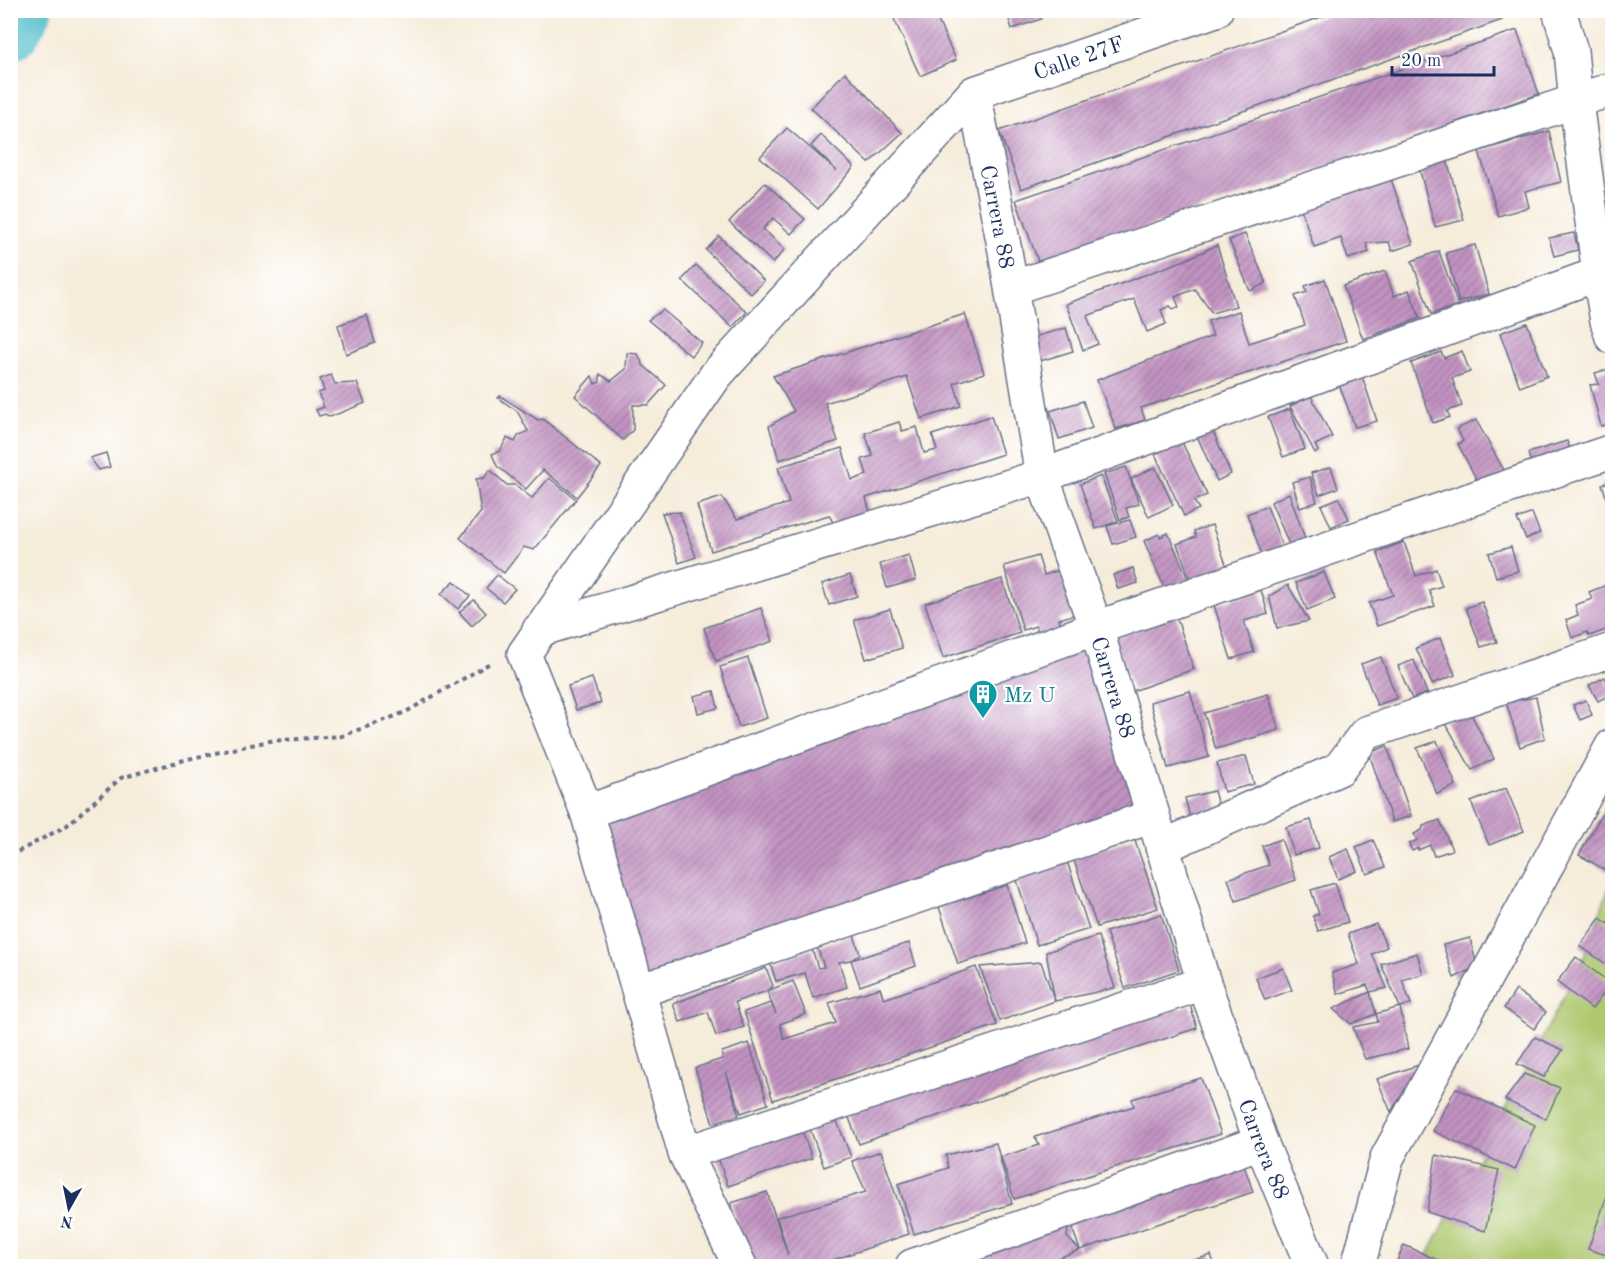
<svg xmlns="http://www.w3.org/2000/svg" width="1623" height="1277" viewBox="0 0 1623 1277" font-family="'Old Standard TT',serif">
<defs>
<pattern id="building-hatch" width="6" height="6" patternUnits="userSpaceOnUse" patternTransform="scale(1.5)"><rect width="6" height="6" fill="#c293c1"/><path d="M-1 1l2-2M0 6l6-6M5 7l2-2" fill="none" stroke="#9d78a0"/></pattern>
</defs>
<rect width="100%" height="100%" fill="#fff"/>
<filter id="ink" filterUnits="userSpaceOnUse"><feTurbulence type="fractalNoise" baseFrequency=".0167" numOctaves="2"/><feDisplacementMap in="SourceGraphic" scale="12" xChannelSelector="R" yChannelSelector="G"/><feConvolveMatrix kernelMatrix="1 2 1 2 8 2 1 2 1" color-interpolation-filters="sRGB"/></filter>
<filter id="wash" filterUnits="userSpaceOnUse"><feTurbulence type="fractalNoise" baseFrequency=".008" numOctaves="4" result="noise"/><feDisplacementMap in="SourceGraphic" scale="24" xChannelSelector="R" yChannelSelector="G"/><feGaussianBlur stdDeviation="1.35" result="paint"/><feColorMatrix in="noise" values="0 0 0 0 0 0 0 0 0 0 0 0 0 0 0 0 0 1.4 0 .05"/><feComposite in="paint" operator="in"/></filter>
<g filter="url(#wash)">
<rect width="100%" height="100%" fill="#f6ecda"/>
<polygon fill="#afc86e" stroke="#657c66" stroke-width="1.5" points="1612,879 1612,1266 1422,1266 1582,962"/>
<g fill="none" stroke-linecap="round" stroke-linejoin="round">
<polyline stroke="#54c0cc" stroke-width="62" points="10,29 21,10"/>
</g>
<g id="blocks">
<g fill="url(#building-hatch)">
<polygon points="890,10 933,10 956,60 920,76"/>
<polygon points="1006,10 1038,10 1041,19 1012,29"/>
<polygon points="1341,10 1499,10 1502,20 1021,189 999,131"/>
<polygon points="1517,30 1539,94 1039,264 1016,200"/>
<polygon points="845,72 902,133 869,163 811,108"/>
<polygon points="787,128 837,171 811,146 821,135 854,167 818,209 760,157"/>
<polygon points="1549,131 1561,182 1525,191 1529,207 1498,216 1479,151"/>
<polygon points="1446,157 1464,220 1435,227 1418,164"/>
<polygon points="1390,176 1413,244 1392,251 1389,242 1366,243 1369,252 1348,259 1341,238 1314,247 1300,206"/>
<polygon points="765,183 805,219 791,234 773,218 763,229 785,249 773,263 729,222"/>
<polygon points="1574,233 1578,250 1554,256 1549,238"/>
<polygon points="1245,234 1266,283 1250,291 1229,240"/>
<polygon points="719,236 764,281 751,294 706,250"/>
<polygon points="1217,245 1236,306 1212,313 1195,289 1175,297 1179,307 1173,309 1170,306 1161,310 1166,324 1147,332 1134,299 1087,316 1098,344 1083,350 1066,304 1185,260"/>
<polygon points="1475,245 1489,294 1459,302 1446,253"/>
<polygon points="1439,251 1458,305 1431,314 1412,261"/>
<polygon points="696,265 747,312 732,327 682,280"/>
<polygon points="1385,271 1394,296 1409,290 1420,318 1363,339 1343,286"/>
<polygon points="1325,279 1346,341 1141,408 1145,420 1116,429 1097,380 1213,336 1208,321 1239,311 1249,343 1305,325 1295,296 1307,292 1305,286"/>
<polygon points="663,310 702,343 691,356 648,320"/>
<polygon points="965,314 984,373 954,383 961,406 921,419 907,377 825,403 838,441 779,460 769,426 794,411 773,376"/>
<polygon points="367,315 375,343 346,354 338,325"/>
<polygon points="1527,323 1547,376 1520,387 1500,333"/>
<polygon points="1066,328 1073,351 1037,362 1030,338"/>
<polygon points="1462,351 1470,372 1452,378 1462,406 1447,411 1450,417 1433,423 1411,363 1441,352 1444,358"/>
<polygon points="627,353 638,354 643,365 666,385 648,405 633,405 633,430 623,440 575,396 592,376 595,384 600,382 600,374 611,381 626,369"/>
<polygon points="1612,368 1612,423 1601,426 1590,385 1599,384 1595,373"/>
<polygon points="1361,373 1377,421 1355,427 1337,379"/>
<polygon points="331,375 335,384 357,383 365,403 330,417 325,414 319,416 316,410 324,407 318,393 324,391 320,379"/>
<polygon points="500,396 538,420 543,419 601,466 577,497 543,470 526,489 497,466 492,454 500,451 507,438 515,442 518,436 528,431 517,411 498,398"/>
<polygon points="1311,396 1332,437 1315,445 1318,451 1315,453 1290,406"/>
<polygon points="1083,401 1092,428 1059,439 1050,411"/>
<polygon points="1290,409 1305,449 1283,457 1268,417"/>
<polygon points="991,416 1003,454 866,498 870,512 834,524 829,515 711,551 697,505 722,497 737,519 789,503 778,467 842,448 852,480 867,475 862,459 873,456 865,433 899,422 902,431 917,427 924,453 937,450 932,435"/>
<polygon points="1476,420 1506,474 1481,488 1458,444 1463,441 1457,429"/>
<polygon points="1213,431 1231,474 1217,481 1198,438"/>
<polygon points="1567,441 1573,458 1533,470 1528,453"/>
<polygon points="1182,442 1207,495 1194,501 1199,509 1184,516 1155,454"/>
<polygon points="106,453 110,467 99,470 90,458"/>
<polygon points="1126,467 1139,504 1126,508 1129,517 1120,520 1104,474"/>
<polygon points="1155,467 1173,505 1149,517 1131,479"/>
<polygon points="1331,467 1338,488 1319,495 1311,473"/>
<polygon points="490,470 507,485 515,485 532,498 549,478 576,499 534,550 524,547 504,573 460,538 481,512 476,479 484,478"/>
<polygon points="1101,476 1118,521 1096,529 1080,484"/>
<polygon points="1310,477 1317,502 1300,508 1292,482"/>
<polygon points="1612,481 1612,515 1602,484"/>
<polygon points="1289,493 1306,541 1289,544 1271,502"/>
<polygon points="1339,498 1349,519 1331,527 1321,505"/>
<polygon points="1267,506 1283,548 1262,555 1247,514"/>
<polygon points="681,512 680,513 696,557 679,563 662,513"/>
<polygon points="1532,513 1540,533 1526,539 1517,519"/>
<polygon points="1130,520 1136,537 1113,544 1107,526"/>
<polygon points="1212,525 1227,567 1191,581 1177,544 1196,537 1194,531"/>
<polygon points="1168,533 1188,579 1165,589 1144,541 1159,534 1160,537"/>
<polygon points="1404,542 1416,576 1436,569 1442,586 1429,590 1435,606 1377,626 1369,603 1393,595 1377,552"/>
<polygon points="1511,547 1518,571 1496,577 1489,553"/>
<polygon points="909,555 916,580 887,588 880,564"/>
<polygon points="1038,556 1044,575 1060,570 1073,615 1059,619 1063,632 1039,638 1036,626 1023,630 1004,566"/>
<polygon points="1133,568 1138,583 1118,589 1113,575"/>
<polygon points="1324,572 1335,599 1307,610 1296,583"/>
<polygon points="497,575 515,589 503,602 486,588"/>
<polygon points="850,575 857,596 829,605 822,584"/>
<polygon points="1002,579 1020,633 943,658 925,603"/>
<polygon points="454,581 470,596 458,609 441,594"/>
<polygon points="1612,583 1612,628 1589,636 1587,632 1572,638 1566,620 1578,615 1575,605 1592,599 1589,592"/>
<polygon points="1288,585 1309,621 1277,628 1269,596"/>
<polygon points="1261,590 1268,614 1244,621 1254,652 1231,659 1214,605"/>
<polygon points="474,600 486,613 472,626 459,612"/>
<polygon points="1482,602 1497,642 1481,647 1466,608"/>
<polygon points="761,608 773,641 716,661 704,628"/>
<polygon points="890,609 902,648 866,659 854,620"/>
<polygon points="1176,616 1194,669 1133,691 1114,638"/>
<polygon points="1096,628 1153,816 639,991 587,812"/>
<polygon points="1440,638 1455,675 1432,684 1416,648"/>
<polygon points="1381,657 1397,698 1377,705 1361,664"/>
<polygon points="748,658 767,718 739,727 720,667"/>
<polygon points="1414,660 1427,693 1412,699 1398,666"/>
<polygon points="1605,677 1612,694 1598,701 1589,685"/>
<polygon points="592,678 601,703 576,710 568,686"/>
<polygon points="714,691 718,708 698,713 694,696"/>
<polygon points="1190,691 1209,757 1168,768 1150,702"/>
<polygon points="1268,694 1279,730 1216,749 1204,713"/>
<polygon points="1536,697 1545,738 1520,747 1506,702"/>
<polygon points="1586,700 1592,715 1580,720 1573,705"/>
<polygon points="1469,710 1494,759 1472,770 1445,722"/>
<polygon points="1437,741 1456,785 1437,794 1417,748"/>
<polygon points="1387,746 1411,816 1392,822 1369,753"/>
<polygon points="1246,756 1254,784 1224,792 1217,763"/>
<polygon points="1506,788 1524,831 1489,845 1471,802"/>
<polygon points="1214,791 1220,813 1191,821 1185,798"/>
<polygon points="1612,796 1612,874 1579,855"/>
<polygon points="1311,820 1319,848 1294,855 1286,827"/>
<polygon points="1440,820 1452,850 1434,856 1430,845 1418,850 1418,848 1412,851 1409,844 1417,840 1414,834 1422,830 1423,826"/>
<polygon points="1134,838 1158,908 1097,927 1073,858"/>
<polygon points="1281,839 1296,880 1236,901 1228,879 1269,865 1262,846"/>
<polygon points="1373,840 1385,867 1367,874 1356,847"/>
<polygon points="1348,849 1357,871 1338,879 1329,857"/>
<polygon points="1067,861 1089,929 1037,945 1016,877"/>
<polygon points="1335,883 1348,922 1318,931 1313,916 1319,914 1311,890"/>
<polygon points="1007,885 1025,943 958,964 939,907"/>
<polygon points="1161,914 1179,970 1125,988 1106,932"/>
<polygon points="1600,918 1612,926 1612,968 1580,946"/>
<polygon points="1376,924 1387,947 1372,954 1387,988 1370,992 1376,1014 1351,1024 1333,1009 1370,992 1367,985 1338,994 1332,973 1359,964 1348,934"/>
<polygon points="854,935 860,954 851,960 839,962 847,987 813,998 805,973 776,981 770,962 812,949 818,968 824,967 817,947"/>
<polygon points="1098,936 1115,988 1055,1001 1000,1021 980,967 1041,962 1055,1001 1046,952"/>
<polygon points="1470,938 1477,967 1454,978 1443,945"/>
<polygon points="909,943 916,966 860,986 851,960"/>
<polygon points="1417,953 1423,974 1402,980 1411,1004 1400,1007 1381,964"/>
<polygon points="1576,957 1611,984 1592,1009 1557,982"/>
<polygon points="976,967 997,1025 773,1100 744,1012 771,1003 776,1014 767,991 735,1002 744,1027 716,1036 708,1012 680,1022 673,1004 766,968 773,986 767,991 793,981 806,1014 780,1024 784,1039 836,1023 829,1003 880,988 884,999"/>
<polygon points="1283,968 1292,990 1265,1000 1256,978"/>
<polygon points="1516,990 1546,1012 1534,1029 1504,1008"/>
<polygon points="1190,1005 1197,1028 965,1106 859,1144 846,1110"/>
<polygon points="1400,1007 1408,1049 1365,1059 1353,1027 1378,1022 1376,1014"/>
<polygon points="1535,1037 1563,1050 1544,1077 1517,1064"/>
<polygon points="749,1043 768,1104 741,1113 726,1072 739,1115 713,1123 695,1068 722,1059 722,1052"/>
<polygon points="1422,1064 1391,1112 1377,1079"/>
<polygon points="1524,1074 1560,1088 1546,1119 1505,1100"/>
<polygon points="1201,1078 1221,1134 1014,1199 1001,1157 1039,1145 1035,1137 1134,1106 1132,1099"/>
<polygon points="1456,1088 1535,1125 1515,1170 1433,1131"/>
<polygon points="833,1111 851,1157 824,1167 807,1121"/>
<polygon points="801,1128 812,1158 728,1186 718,1158"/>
<polygon points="996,1143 1012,1204 914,1234 898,1184 948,1168 946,1155"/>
<polygon points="881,1151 909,1234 827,1262 828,1266 751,1266 731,1203 767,1192 788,1255 777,1217 866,1192 852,1161"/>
<polygon points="1436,1155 1499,1170 1485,1231 1427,1212"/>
<polygon points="1241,1156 1253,1192 1080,1250 1069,1219"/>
<polygon points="1612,1182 1612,1257 1588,1249"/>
<polygon points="1069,1219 1067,1237 1080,1250 1036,1266 926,1266"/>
<polygon points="1404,1245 1451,1266 1395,1266"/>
<polygon points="1211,1255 1215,1266 1175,1266"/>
</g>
</g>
</g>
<g filter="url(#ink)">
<use href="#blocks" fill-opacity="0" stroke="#687189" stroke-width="1.5"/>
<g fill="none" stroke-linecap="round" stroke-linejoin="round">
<g stroke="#687189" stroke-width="36">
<g id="minor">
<polyline points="1559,10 1571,51 1576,102 1599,274 1607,321 1612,337"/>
<path id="s1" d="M974,93L1005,251L1042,476L1096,628L1204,983L1261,1142L1312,1266"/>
<polyline points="1012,288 1612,89"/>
<polyline points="539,630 1042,476 1612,269"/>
<polyline points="587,812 1096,628 1612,451"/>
<polyline points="1162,847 1339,769 1366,733 1612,650"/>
<polyline points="639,991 1153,816"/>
<polyline points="685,1153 1204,983"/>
<path id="s2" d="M740,1266L685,1153L587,812L524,654L716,375L974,93L1216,10"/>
<polyline points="912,1266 1261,1142"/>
<polyline points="1358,1266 1387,1158 1612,746"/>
</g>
</g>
<polyline stroke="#687189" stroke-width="4" stroke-dasharray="4.5 4.5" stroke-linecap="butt" points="10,856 66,826 121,778 188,759 269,741 342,736 406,712 492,662"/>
<use href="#minor" stroke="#fff" stroke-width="33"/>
</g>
</g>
<defs>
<g id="building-pin" transform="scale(1.5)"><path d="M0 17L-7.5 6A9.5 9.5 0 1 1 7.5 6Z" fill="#0f9aa8" stroke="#fff"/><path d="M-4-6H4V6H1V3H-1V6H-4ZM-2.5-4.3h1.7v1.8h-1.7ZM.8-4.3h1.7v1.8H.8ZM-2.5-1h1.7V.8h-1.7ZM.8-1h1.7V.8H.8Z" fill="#fff"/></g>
</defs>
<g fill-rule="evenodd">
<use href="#building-pin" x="983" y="694"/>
</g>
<g text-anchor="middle" stroke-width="4.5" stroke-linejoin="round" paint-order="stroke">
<g font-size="22" fill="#1b2f5e" stroke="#fff">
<text dy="8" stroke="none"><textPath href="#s2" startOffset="1482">Calle 27F</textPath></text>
<text dy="8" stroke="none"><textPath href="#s1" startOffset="126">Carrera 88</textPath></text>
<text dy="8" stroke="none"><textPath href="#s1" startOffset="612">Carrera 88</textPath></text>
<text dy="8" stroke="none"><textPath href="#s1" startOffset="1098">Carrera 88</textPath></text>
</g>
<g font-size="22" fill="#0d838f" stroke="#fff" text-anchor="start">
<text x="1004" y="702">Mz U</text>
</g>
</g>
<rect width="1623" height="1277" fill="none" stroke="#fff" stroke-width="36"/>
<g transform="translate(69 1208) rotate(189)" stroke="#ffffff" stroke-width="4.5" paint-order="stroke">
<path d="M0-4.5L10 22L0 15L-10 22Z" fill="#1b2f5e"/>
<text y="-9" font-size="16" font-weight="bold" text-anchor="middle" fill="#1b2f5e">N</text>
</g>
<path d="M1392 66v9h102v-9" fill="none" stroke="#1b2f5e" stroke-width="3"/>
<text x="1401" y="66" font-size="18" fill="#1b2f5e" stroke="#ffffff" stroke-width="4.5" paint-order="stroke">20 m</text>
</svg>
